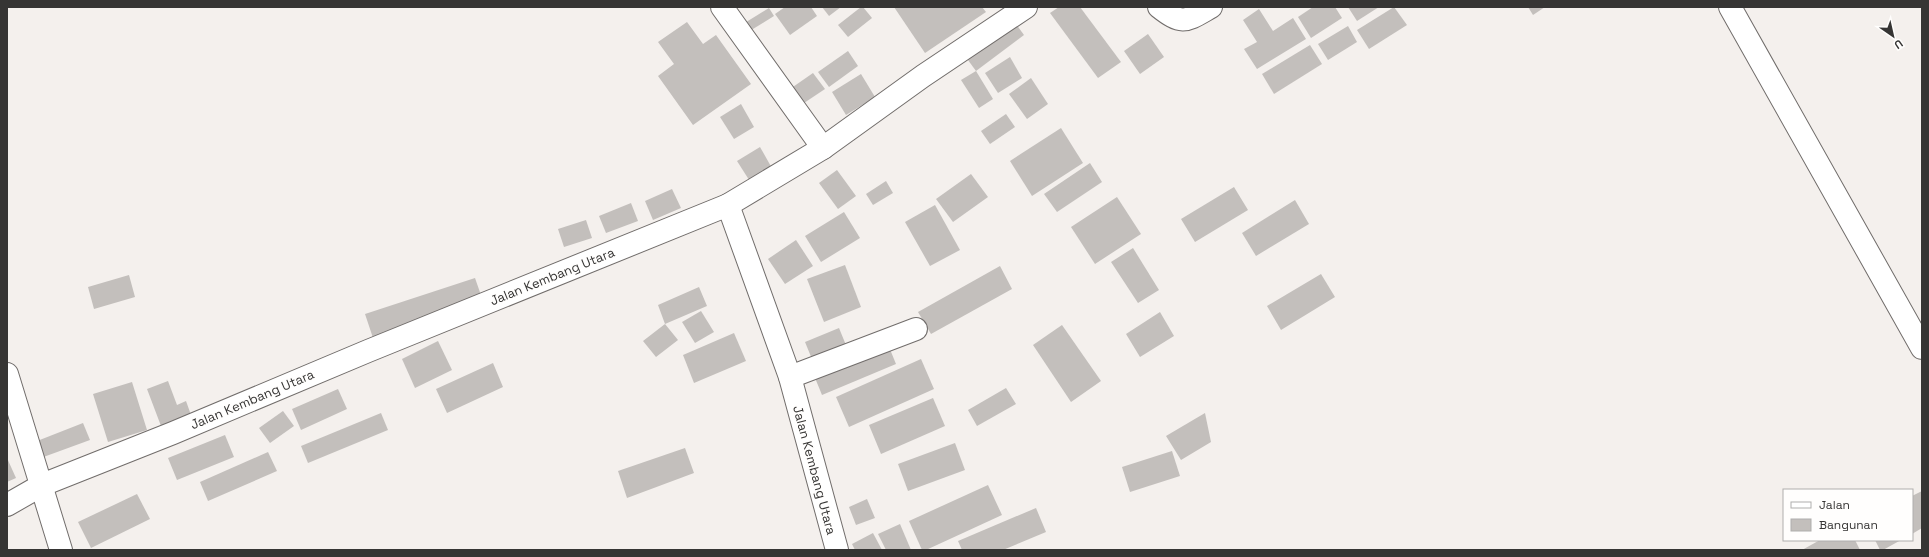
<svg xmlns="http://www.w3.org/2000/svg" width="1929" height="557" viewBox="0 0 1929 557" font-family="'Space Grotesk',sans-serif">
<rect width="100%" height="100%" fill="#f4f0ed"/>
<g fill="#c3bfbc">
<polygon points="785,7 811,7 817,16 790,35 775,14"/>
<polygon points="822,7 841,7 829,16"/>
<polygon points="861,7 863,7 872,18 848,37 838,25"/>
<polygon points="894,7 982,7 986,12 925,53"/>
<polygon points="1059,7 1080,7 1121,62 1098,78 1050,13"/>
<polygon points="1313,7 1335,7 1342,18 1311,38 1298,17"/>
<polygon points="1348,7 1379,7 1357,21"/>
<polygon points="1394,7 1407,25 1369,49 1357,30"/>
<polygon points="1528,7 1545,7 1533,15"/>
<polygon points="769,8 774,16 748,32 743,24"/>
<polygon points="1259,9 1273,31 1293,18 1306,39 1257,69 1244,49 1257,42 1243,20"/>
<polygon points="1013,20 1024,35 976,71 965,56"/>
<polygon points="687,22 703,44 716,35 751,84 693,125 658,76 674,64 658,42"/>
<polygon points="1348,26 1357,42 1328,60 1318,44"/>
<polygon points="1148,34 1164,57 1140,74 1124,51"/>
<polygon points="1310,45 1322,64 1274,94 1262,74"/>
<polygon points="848,51 858,66 829,87 818,72"/>
<polygon points="1010,57 1022,78 998,93 985,73"/>
<polygon points="976,71 993,99 979,108 961,80"/>
<polygon points="813,73 825,89 801,105 790,89"/>
<polygon points="861,74 875,97 846,115 832,92"/>
<polygon points="1031,78 1048,104 1027,119 1009,94"/>
<polygon points="741,104 754,127 734,139 720,117"/>
<polygon points="1006,114 1015,127 990,144 981,131"/>
<polygon points="1061,128 1083,163 1032,196 1010,161"/>
<polygon points="760,147 773,170 751,183 737,161"/>
<polygon points="1090,163 1102,182 1057,212 1044,194"/>
<polygon points="837,170 856,196 838,209 819,183"/>
<polygon points="971,174 988,197 953,222 936,199"/>
<polygon points="886,181 893,193 873,205 866,194"/>
<polygon points="1234,187 1248,210 1195,242 1181,219"/>
<polygon points="672,189 681,208 653,220 645,201"/>
<polygon points="1117,197 1141,234 1095,264 1071,227"/>
<polygon points="1295,200 1309,224 1256,256 1242,233"/>
<polygon points="631,203 638,221 606,233 599,216"/>
<polygon points="935,205 960,250 930,266 905,222"/>
<polygon points="844,212 860,238 821,262 805,236"/>
<polygon points="586,220 592,238 564,247 558,229"/>
<polygon points="796,240 813,266 785,284 768,259"/>
<polygon points="1133,248 1159,290 1138,303 1111,262"/>
<polygon points="845,265 861,307 824,322 807,279"/>
<polygon points="1000,266 1012,289 931,334 918,312"/>
<polygon points="1321,274 1335,297 1281,330 1267,306"/>
<polygon points="129,275 135,297 94,309 88,287"/>
<polygon points="475,278 483,301 373,338 365,314"/>
<polygon points="699,287 707,306 665,324 678,340 656,357 643,341 665,324 658,305"/>
<polygon points="701,311 714,332 695,343 682,322"/>
<polygon points="1160,312 1174,336 1140,357 1126,334"/>
<polygon points="1062,325 1101,381 1071,402 1033,345"/>
<polygon points="839,328 848,350 814,364 805,342"/>
<polygon points="734,333 746,361 694,383 683,355"/>
<polygon points="438,341 452,370 415,388 402,359"/>
<polygon points="887,342 896,364 822,395 813,373"/>
<polygon points="921,359 934,389 849,427 836,397"/>
<polygon points="493,363 503,387 447,413 436,389"/>
<polygon points="168,381 177,405 186,401 191,415 161,426 147,389"/>
<polygon points="132,382 147,430 108,442 93,394"/>
<polygon points="1006,388 1016,404 977,426 968,410"/>
<polygon points="338,389 347,409 301,430 292,409"/>
<polygon points="933,398 945,426 881,454 869,425"/>
<polygon points="283,411 294,426 270,443 259,428"/>
<polygon points="381,413 388,430 308,463 301,446"/>
<polygon points="1205,413 1211,442 1181,460 1166,436"/>
<polygon points="83,423 90,440 38,459 32,443"/>
<polygon points="225,435 234,457 177,480 168,458"/>
<polygon points="955,443 965,470 908,491 898,464"/>
<polygon points="685,448 694,473 627,498 618,471"/>
<polygon points="1172,451 1180,476 1130,492 1122,467"/>
<polygon points="268,452 277,471 208,501 200,482"/>
<polygon points="7,458 16,478 7,482"/>
<polygon points="988,485 1002,515 926,550 922,550 909,521"/>
<polygon points="1922,491 1922,528 1912,534 1912,496"/>
<polygon points="137,494 150,519 91,548 78,522"/>
<polygon points="867,499 875,518 856,525 849,507"/>
<polygon points="1036,508 1046,532 1003,550 962,550 958,541"/>
<polygon points="900,524 911,550 886,550 878,534"/>
<polygon points="873,533 882,550 855,550 852,544"/>
<polygon points="1820,540 1855,540 1860,550 1802,550"/>
<polygon points="1875,540 1901,540 1883,550 1880,550"/>
</g>
<g fill="none" stroke-linecap="round" stroke-linejoin="round">
<g stroke="#716d6b" stroke-width="24">
<g id="street">
<polyline points="722,7 823,148 728,205"/>
<path d="M1159,7C1183,26 1186,21 1211,7"/>
<polyline points="1730,7 1922,348"/>
<polyline points="823,148 923,76 1026,7"/>
<polyline points="790,377 916,329"/>
<polyline points="42,485 173,433 368,351 728,205 790,377 837,550"/>
</g>
</g>
<g stroke="#716d6b" stroke-width="24">
<g id="secondary">
<polyline points="7,374 61,550"/>
<polyline points="7,505 42,485"/>
</g>
</g>
<use href="#street" stroke="#fff" stroke-width="22"/>
<use href="#secondary" stroke="#fff" stroke-width="22"/>
</g>
<g text-anchor="middle" stroke-width="3" stroke-linejoin="round" paint-order="stroke">
<g font-size="13" fill="#363534" stroke="#fffefd">
<text transform="translate(552 276) rotate(-22)" y="5">Jalan Kembang Utara</text>
<text transform="translate(252 399) rotate(-23)" y="5">Jalan Kembang Utara</text>
<text transform="translate(815 470) rotate(75)" y="5">Jalan Kembang Utara</text>
</g>
</g>
<rect width="1929" height="557" fill="none" stroke="#363534" stroke-width="16"/>
<rect x="1783" y="489" width="130" height="52" fill="#fffefd" stroke="#afaead"/>
<rect x="1791" y="502" width="20" height="6" fill="#ffffff" stroke="#afaead"/>
<text x="1819" y="509" font-size="12" fill="#363534">Jalan</text>
<rect x="1791" y="519" width="20" height="12" fill="#c3bfbc" stroke="#afaead"/>
<text x="1819" y="529" font-size="12" fill="#363534">Bangunan</text>
<g transform="translate(1893 36) rotate(146)" stroke="#fffefd" stroke-width="3" paint-order="stroke">
<path d="M0-3L7 15L0 10L-7 15Z" fill="#363534"/>
<text y="-6" font-size="11" font-weight="bold" text-anchor="middle" fill="#363534">U</text>
</g>
</svg>
